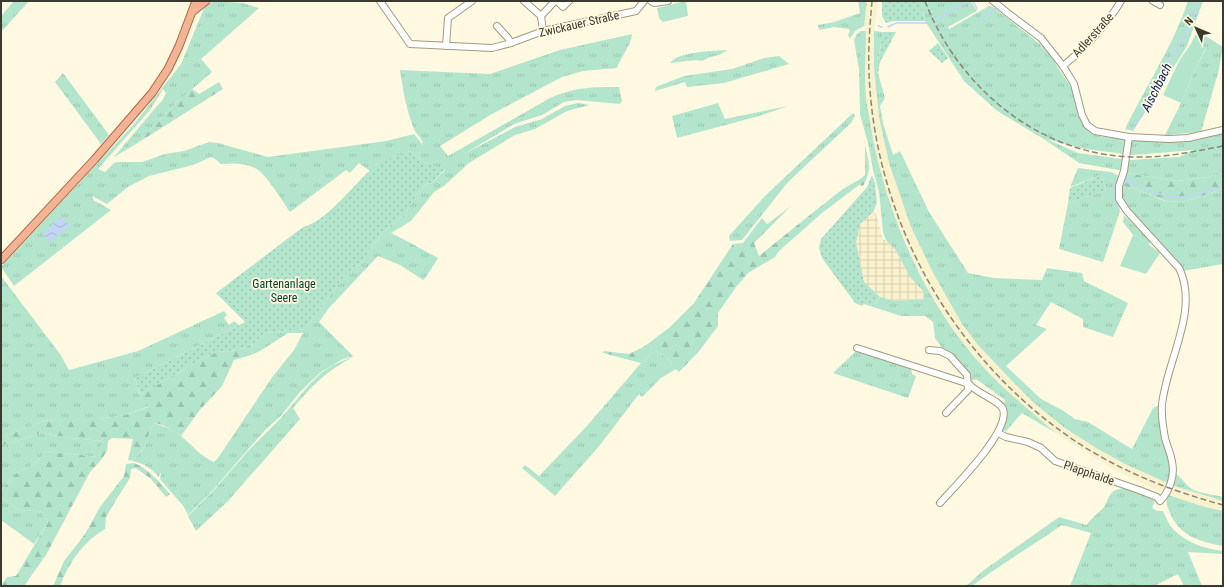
<svg xmlns="http://www.w3.org/2000/svg" width="1224" height="587" viewBox="0 0 1224 587" font-family="'Roboto Condensed',sans-serif">
<defs>
<pattern id="industrial-grid" width="8" height="8" patternUnits="userSpaceOnUse"><rect width="8" height="8" fill="#faf1cd"/><path d="M0 4h8M4 0v8" fill="none" stroke="#d7cfb0"/></pattern>
<pattern id="grass-tufts" width="24" height="20" patternUnits="userSpaceOnUse"><rect width="24" height="20" fill="#b3e5cd"/><path d="M3 7l-1-3M5 7V3M7 7l1-3M15 17l-1-3M17 17v-4M19 17l1-3" fill="none" stroke="#9bc5b0"/></pattern>
<pattern id="forest-firs" width="22" height="20" patternUnits="userSpaceOnUse"><rect width="22" height="20" fill="#b3e5cd"/><path d="M5 1l3.5 6h-7zM16 11l3.5 6h-7z" fill="#9bc5b0"/></pattern>
<pattern id="garden-dots" width="8" height="8" patternUnits="userSpaceOnUse"><rect width="8" height="8" fill="#b3e5cd"/><path d="M2 2h.1M6 6h.1" fill="none" stroke="#9bc5b0" stroke-width="1.8" stroke-linecap="round"/></pattern>
<pattern id="water-waves" width="16" height="10" patternUnits="userSpaceOnUse"><rect width="16" height="10" fill="#c3d4f6"/><path d="M0 5q4-4 8 0t8 0" fill="none" stroke="#a8b7d3"/></pattern>
</defs>
<rect width="100%" height="100%" fill="#fff9e2"/>
<polygon fill="#faf1cd" points="867,1 878,1 874,31 874,69 879,117 889,163 911,227 932,271 962,324 978,345 1014,383 1034,403 1065,428 1096,448 1125,464 1174,486 1223,501 1223,511 1205,507 1168,495 1118,472 1056,433 1021,404 986,370 958,336 935,300 914,261 897,222 883,182 873,139 866,98 866,31 864,26"/>
<polygon fill="url(#industrial-grid)" points="873,212 876,213 883,240 886,240 895,249 910,277 923,291 925,299 895,301 880,297 864,282 855,243 860,224"/>
<g fill="url(#grass-tufts)" fill-rule="evenodd">
<polygon points="14,1 29,1 1,32 1,16"/>
<path d="M214,1L243,3L259,8L201,59L212,72L176,103L136,144L114,157L157,106L162,101L166,93L163,89L150,110L98,169L105,172L114,163L117,162H142L165,154L184,151L209,142L218,143L268,157L386,141L414,134L423,145C423,139 416,134 414,129C406,109 403,90 400,70L490,74L560,50L632,34C632,44 620,58 617,68L583,71L562,77L492,114L440,146L448,156L550,98C575,87 592,87 619,87L622,101L620,104L576,100L564,102L542,115L514,124L464,154L515,127L542,119L565,106L578,103L590,105L567,111L535,129L515,135L469,163L444,186L434,192L411,221L391,233L407,241L438,258L426,277L423,280L400,265L378,256L329,308L319,322L353,356L341,360L321,372L309,383L299,393L280,417L267,428L244,454L215,488L188,515L184,507L160,479L161,473H160L159,477C152,469 143,463 133,461C136,456 143,450 145,445C148,437 150,430 154,423C164,426 173,430 182,437C192,445 201,457 214,462L218,458L273,376L294,350L303,333H288L260,351L251,355L253,344L265,333L305,329L345,275L362,261L383,232L405,214L417,194L427,183L431,184L445,170L425,163L410,151L377,164L370,171L359,163L350,173L346,170L290,212C283,202 265,172 255,168C244,163 233,163 221,164L215,159L211,157L193,165L149,176L128,187L107,204L92,196L94,201L99,203L111,210L14,286L1,267L134,124L181,64L205,6Z"/>
<polygon points="858,1 867,1 864,26 855,31 850,39 848,35 850,31 849,29 834,27 819,30 818,25 834,22 860,13"/>
<path d="M920,1H971L977,11L948,27L949,29L989,6L993,7L1040,44L1051,57L1072,89L1083,126L1092,134L1103,137L1159,142L1181,141L1223,133V173L1208,177L1177,181L1126,173L1124,171L1079,163L1042,138L996,110L964,81L925,21ZM1046,139L1085,149L1133,155L1194,150L1179,157L1129,160L1078,153Z"/>
<path d="M1188,1H1203L1187,46L1133,131L1125,129C1146,86 1173,46 1188,1Z"/>
<path d="M861,31H866C866,53 864,76 866,98C867,108 870,118 871,128C886,214 926,306 986,370C1008,393 1032,413 1056,433L1022,413L1006,431H1003L1007,415L1004,407L1005,400L976,379L971,381L969,374L955,358L942,348L935,338L933,322L925,316H901L873,307L880,297L895,301L924,299L923,291L910,277L895,249L886,240L883,232L879,192L873,170L869,147L860,114L859,69L854,40L857,34Z"/>
<path d="M874,31L883,32L876,72L878,73L885,98L880,106L883,123L893,155L900,151L929,212L968,273L994,278L1042,280L1047,268L1082,273L1084,281L1128,303L1113,337L1083,327V319L1051,302L1036,325L1047,329L1006,366L1041,399L1062,410L1075,419L1088,422L1132,449L1153,408L1160,405L1171,471C1180,474 1184,484 1192,489C1199,493 1215,495 1223,497V501L1174,486L1125,464L1096,448L1065,428L1034,403L1014,383L978,345L962,324L932,271L911,227L889,163L879,117L874,69Z"/>
<polygon points="1199,32 1223,47 1218,73 1201,132 1165,135 1181,103 1197,65 1206,49 1194,37"/>
<path d="M728,50L719,55L710,57L702,61L696,60L670,63C679,51 714,51 728,50Z"/>
<polygon points="779,56 789,64 724,83 687,87 685,82 655,91 656,87 684,76 732,69 764,58"/>
<polygon points="63,73 109,135 101,144 55,82"/>
<polygon points="718,103 725,119 788,106 759,116 677,138 672,116"/>
<polygon points="853,113 855,116 851,123 788,182 742,240 730,241 729,236 765,196"/>
<polygon points="1078,168 1111,172 1119,176 1115,192 1120,211 1103,262 1059,249 1068,203 1106,190 1101,175 1070,187"/>
<polygon points="1120,185 1135,189 1165,201 1183,202 1223,189 1223,264 1183,271 1149,234 1121,199"/>
<polygon points="1124,215 1150,241 1149,245 1137,236 1133,235 1123,222"/>
<polygon points="1,276 60,354 69,370 138,351 224,311 227,315 224,318 229,325 234,321 239,325 135,378 141,400 150,406 125,415 100,419 54,419 41,422 1,438"/>
<polygon points="857,350 911,368 912,374 916,376 908,398 833,373"/>
<polygon points="655,351 666,357 672,363 659,377 661,378 642,397 639,394 600,445 555,496 522,468 525,465 539,476 586,427 641,363"/>
<path d="M352,357H353C326,371 313,385 293,408L300,419L228,501L196,531L188,516L215,489L247,452L281,418L310,384L321,373L333,365Z"/>
<polygon points="41,433 72,438 103,441 98,457 46,451 35,463 14,475 1,491 1,446"/>
<path d="M1124,488L1139,493L1155,501L1152,508L1158,511H1163C1166,518 1169,525 1174,530C1187,543 1206,549 1223,551V554L1188,552L1202,586H1184L1178,574L1154,586H1070L1091,533L1062,525C1032,546 1001,564 972,586H966L984,570L1059,517L1087,525C1091,518 1099,513 1104,507C1108,501 1108,495 1114,491C1117,489 1120,489 1124,488Z"/>
<path d="M1168,495L1205,507L1223,511V546C1201,542 1179,536 1170,513C1167,506 1165,502 1168,495Z"/>
<polygon points="1,497 21,511 28,510 41,512 48,522 34,544 1,520"/>
</g>
<g fill="url(#forest-firs)">
<polygon points="219,82 223,89 136,144 176,103 192,89 199,94"/>
<path d="M865,145C869,163 872,170 863,186L859,185L822,213L779,251L775,257L748,273L736,287L718,313V326L700,350L679,372L676,369L661,378L658,376L672,363L666,357L655,351L641,363L603,353L604,351L629,354L645,346L670,327L694,303L733,244L743,243L762,218L767,224L791,206L754,243L759,256C785,235 812,213 839,192C847,185 858,182 865,175Z"/>
<polygon points="1126,173 1177,181 1208,177 1223,173 1223,189 1183,202 1166,201 1135,189 1120,185"/>
<path d="M253,344L251,355L234,360L222,386L199,411L181,436L163,425L154,423C150,430 148,437 145,445C143,450 136,456 133,461L128,460L133,439L112,438L108,441L107,451L101,460L90,472L46,555L24,586H1L7,577L16,576L48,522L41,512L28,510L21,511L1,497V491L14,475L35,463L46,451L98,457L103,441L72,438L41,433L1,446V438L41,422L54,419H100L125,415L149,407L141,400L140,395L201,359L217,352L237,350Z"/>
<path d="M134,463C149,469 159,482 170,494L166,497L151,479L136,468L131,469L130,478L116,500L106,517L105,529C83,542 69,562 60,586H53L64,561L85,534L100,507L124,476L126,464Z"/>
</g>
<g fill="#b3e5cd">
<polygon points="686,1 688,16 663,22 659,18 657,8"/>
<polygon points="1194,37 1206,48 1197,65 1181,103 1163,95 1179,61 1191,44"/>
<polygon points="1133,235 1137,236 1160,253 1146,274 1120,266"/>
</g>
<g fill="url(#garden-dots)">
<polygon points="882,1 920,1 925,21 894,21 886,23 882,16"/>
<polygon points="883,32 896,32 880,62 878,73 876,72"/>
<polygon points="938,43 948,58 942,63 929,51"/>
<path d="M410,151L425,163L445,169L431,184L427,183L417,194L405,214L383,232L362,261L345,275L305,329L265,333L253,344L237,350L217,352L201,359L140,395L135,378L245,322L216,293L303,227C327,222 356,181 376,165C383,159 401,155 410,151Z"/>
<polygon points="872,175 875,183 877,203 873,212 860,224 856,243 864,282 880,297 873,307 864,304 862,306 855,303 822,258 819,248 821,239 867,187"/>
<polygon points="1101,175 1106,190 1068,203 1070,188"/>
</g>
<polygon fill="url(#water-waves)" points="60,217 64,220 69,226 49,242 43,234"/>
<g fill="none" stroke-linecap="round" stroke-linejoin="round">
<g stroke="#c3d4f6" stroke-width="1.5">
<polyline points="973,1 977,9"/>
<polyline points="982,17 997,8"/>
<polyline points="939,18 969,1"/>
<polyline points="878,26 882,27"/>
<polyline points="888,27 896,23 927,23"/>
<polyline points="1132,129 1143,114 1164,68 1188,30 1196,1"/>
<polyline points="1104,136 1112,137"/>
<polyline points="1126,177 1130,182"/>
<path d="M1124,182C1136,183 1145,189 1156,193C1183,202 1198,194 1223,186"/>
<polyline points="1111,183 1116,182 1114,189"/>
<polyline points="1113,195 1116,202 1124,212"/>
<polyline points="1176,340 1178,331"/>
</g>
<g stroke="#a29b80" stroke-width="8">
<g id="minor">
<polyline points="380,1 410,44 492,48 511,43 543,31 636,11 644,1"/>
<polyline points="524,1 541,16 543,31"/>
<polyline points="557,1 563,7 569,1"/>
<polyline points="651,1 654,3 668,1"/>
<polyline points="993,1 1009,14 1041,38 1063,66 1074,84 1082,115 1087,125 1095,131 1129,137 1169,139 1188,138 1223,130"/>
<polyline points="1153,1 1160,5"/>
<polyline points="541,16 555,1"/>
<polyline points="497,26 508,38 511,43"/>
<polyline points="446,46 448,18 472,1"/>
<path d="M1063,66C1086,47 1106,26 1121,1"/>
<path d="M857,348L969,384C976,393 999,400 1003,409C1011,431 954,487 940,503"/>
<polyline points="929,350 940,351 950,356 967,375 968,390 946,413"/>
<path d="M998,433L1006,437L1028,442L1041,448L1055,461L1139,490L1157,497L1160,501C1170,491 1175,475 1172,462C1171,454 1167,446 1165,438C1163,427 1161,416 1162,405C1166,362 1200,310 1179,268L1127,211L1119,199V186L1124,171L1129,137"/>
</g>
</g>
<g stroke="#ad6843" stroke-width="9">
<g id="major">
<polyline points="192,12 206,1"/>
<polyline points="1,260 95,159 152,93 168,69 179,46 196,1"/>
</g>
</g>
<use href="#minor" stroke="#fff" stroke-width="6"/>
<use href="#major" stroke="#f2b495" stroke-width="7"/>
<g stroke="#8b8777" stroke-width="1.5" stroke-dasharray="6 3" stroke-linecap="butt">
<path d="M872,1C870,24 868,48 869,72C874,219 953,359 1075,441C1120,471 1171,491 1223,505"/>
<path d="M925,1C959,90 1044,159 1142,157C1170,157 1196,151 1223,146"/>
</g>
</g>
<g text-anchor="middle" stroke-width="3.5" stroke-linejoin="round" paint-order="stroke">
<g font-size="12" fill="#3c392e" stroke="#fff9e2">
<text transform="translate(579 24) rotate(-13)" y="4">Zwickauer Straße</text>
<text transform="translate(1093 35) rotate(-48)" y="4">Adlerstraße</text>
<text transform="translate(1089 473) rotate(19)" y="4">Plapphalde</text>
</g>
<g font-size="12" fill="#003e2a" stroke="#fff9e2">
<text x="284" y="288">Gartenanlage<tspan x="284" dy="14">Seere</tspan></text>
</g>
<g font-size="13" font-style="italic" fill="#082260" stroke="#fff9e2">
<text transform="translate(1156 87) rotate(-63)" y="5">Aischbach</text>
</g>
</g>
<rect width="1224" height="587" fill="none" stroke="#3c392e" stroke-width="4"/>
<g transform="translate(1196 28) rotate(314)" stroke="#fff9e2" stroke-width="3" paint-order="stroke">
<path d="M0-3L7 15L0 10L-7 15Z" fill="#3c392e"/>
<text y="-6" font-size="11" font-weight="bold" text-anchor="middle" fill="#3c392e">N</text>
</g>
</svg>
